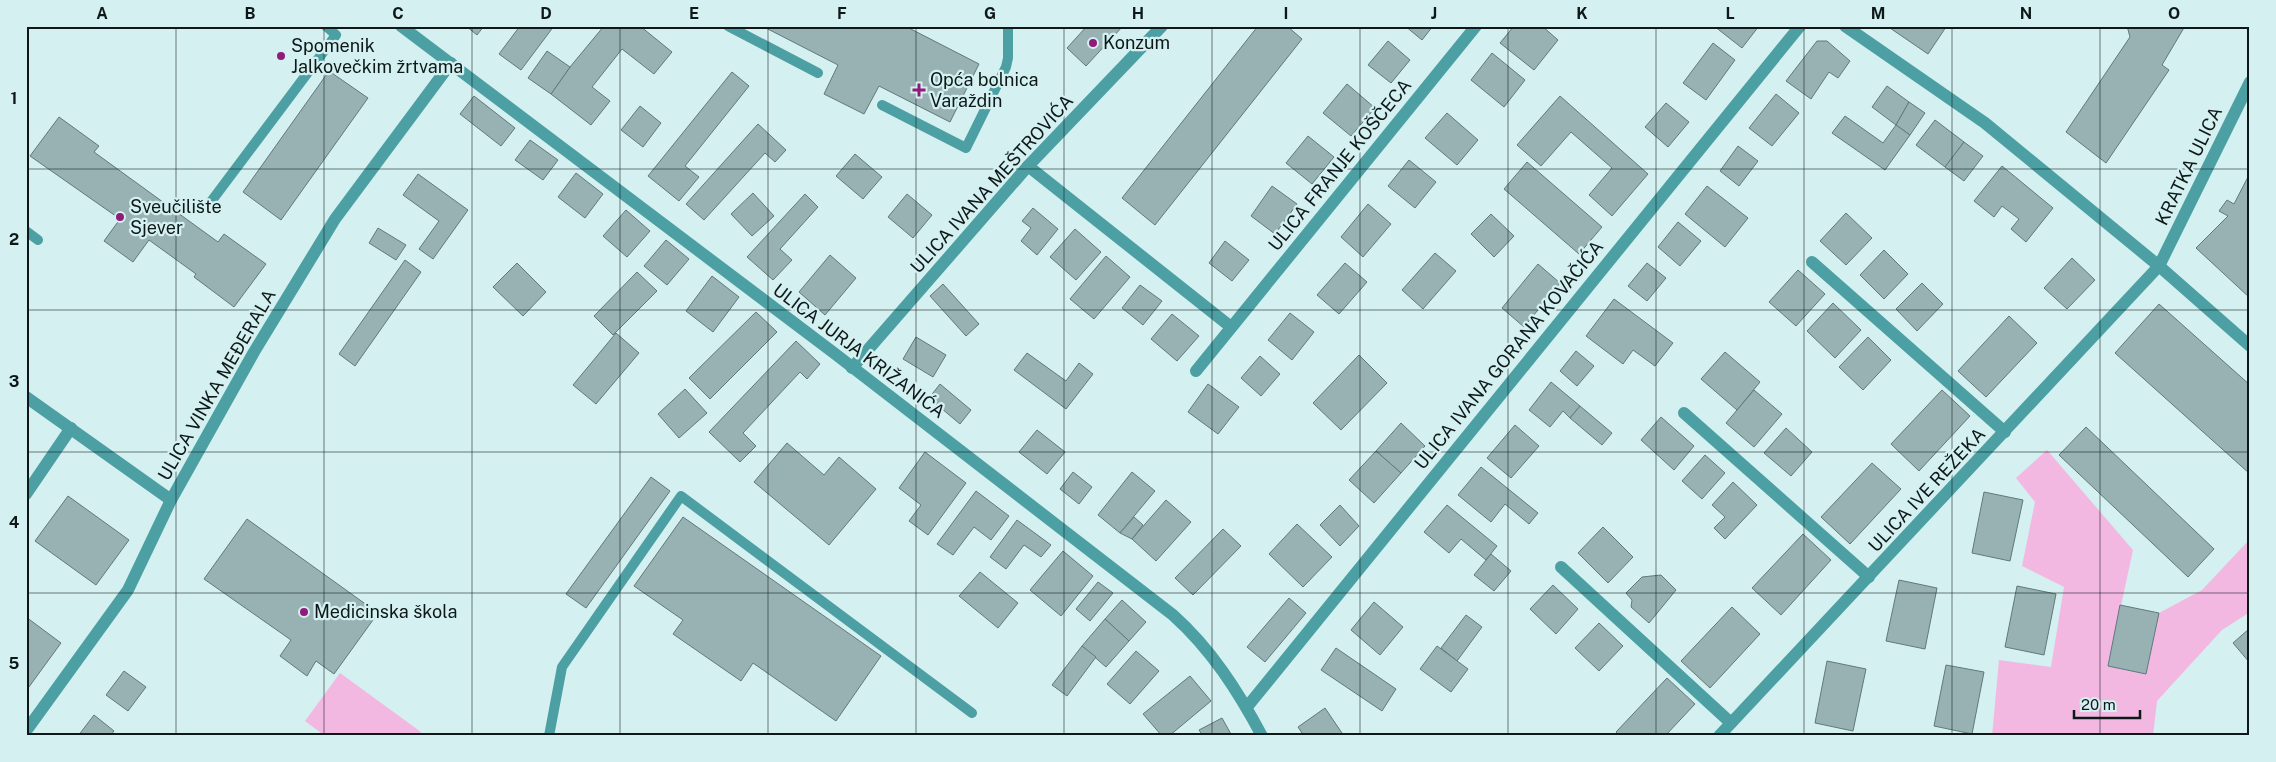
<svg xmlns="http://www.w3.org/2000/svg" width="2276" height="762" viewBox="0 0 2276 762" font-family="'Public Sans',sans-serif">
<rect width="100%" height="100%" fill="#d4f0f0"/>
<g fill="#f3b8e2">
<polygon points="2047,450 2133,550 2108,666 2146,674 2159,613 2202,590 2250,539 2250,612 2222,630 2157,701 2153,736 1992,736 1999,660 2051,667 2064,587 2022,566 2035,502 2016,478"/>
<polygon points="340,673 421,732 418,736 325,736 305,721"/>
</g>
<g fill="#98b2b3" stroke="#60797a">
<polygon points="466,26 484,26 477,35"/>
<polygon points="520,26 554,26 521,70 499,54"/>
<polygon points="604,26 640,26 672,52 654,74 622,49 592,87 610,101 591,125 551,94 570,67"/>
<polygon points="762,26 905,26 979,64 950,122 879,86 864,114 824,94 838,65"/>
<polygon points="1087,26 1123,26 1086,66 1067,48"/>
<polygon points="1258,26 1287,26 1302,39 1155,225 1122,198"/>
<polygon points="1405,26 1433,26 1422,40"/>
<polygon points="1514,26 1542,26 1558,40 1534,70 1500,43"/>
<polygon points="1714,26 1759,26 1742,48"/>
<polygon points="1887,26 1945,26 1946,27 1928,54"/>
<polygon points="2127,26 2185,26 2162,65 2169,70 2106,163 2066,132 2130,37"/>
<polygon points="1388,41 1410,60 1391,83 1368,65"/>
<polygon points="1817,41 1827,41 1850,61 1838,78 1829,72 1811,99 1786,81"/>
<polygon points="1713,43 1735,60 1706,100 1683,83"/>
<polygon points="547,51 570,67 551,94 528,78"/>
<polygon points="1492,53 1525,80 1504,107 1471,80"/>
<polygon points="329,71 368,98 281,220 243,192"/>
<polygon points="732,72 749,86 685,166 699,177 679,201 648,176"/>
<polygon points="1347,84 1375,108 1351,136 1323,113"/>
<polygon points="1887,86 1909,102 1896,125 1872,107"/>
<polygon points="1776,94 1799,113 1772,146 1749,128"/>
<polygon points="474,96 515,128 501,146 460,114"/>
<polygon points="1560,96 1648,174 1612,216 1589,195 1612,168 1571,132 1541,166 1517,145"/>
<polygon points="1909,102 1925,113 1910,135 1896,125"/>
<polygon points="1666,103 1689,122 1668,147 1645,127"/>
<polygon points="640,106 661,123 643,147 621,130"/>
<polygon points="1447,113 1478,140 1457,165 1425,138"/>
<polygon points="1845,116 1883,143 1896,125 1910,135 1885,170 1832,133"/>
<polygon points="59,117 99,146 94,152 218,242 224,234 266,264 234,307 194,277 196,274 149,240 133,262 104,241 120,219 30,156"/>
<polygon points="1935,120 1964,142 1945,167 1916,145"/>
<polygon points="758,124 786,150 775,162 765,153 704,220 686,204"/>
<polygon points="1308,136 1334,157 1312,184 1286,163"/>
<polygon points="530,140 558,160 543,180 515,160"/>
<polygon points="1964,142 1983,156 1964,181 1945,167"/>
<polygon points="1738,146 1758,161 1739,186 1720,171"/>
<polygon points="855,154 882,177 863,199 836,176"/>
<polygon points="1409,160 1436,182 1415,208 1388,186"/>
<polygon points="1527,162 1602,227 1579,254 1504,189"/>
<polygon points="2002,166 2053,208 2026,242 2011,229 2019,219 2002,206 1994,217 1974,201"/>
<polygon points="576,173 603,194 585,218 558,197"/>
<polygon points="2250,173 2250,298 2196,248 2228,216 2219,211 2227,200 2234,204"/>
<polygon points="418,174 468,210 433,259 419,249 439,221 403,195"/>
<polygon points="1272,186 1297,204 1275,234 1251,216"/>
<polygon points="1707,186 1748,218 1725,247 1685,214"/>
<polygon points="753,193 774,216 752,236 731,214"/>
<polygon points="805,194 818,207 780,249 792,260 773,280 747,257"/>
<polygon points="907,194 932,215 913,238 888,217"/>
<polygon points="1368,204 1391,224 1363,257 1341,237"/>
<polygon points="1033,208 1058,229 1037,255 1021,241 1031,228 1022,221"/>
<polygon points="626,210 650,231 627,257 603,236"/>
<polygon points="1846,213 1872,238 1846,265 1820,241"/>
<polygon points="1491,214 1514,236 1494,257 1471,234"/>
<polygon points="1678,222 1701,241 1680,266 1658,247"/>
<polygon points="378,228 406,245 396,260 369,243"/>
<polygon points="1075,229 1101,252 1076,280 1050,257"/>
<polygon points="666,240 689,259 667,285 644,266"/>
<polygon points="1225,241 1249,260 1232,281 1209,263"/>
<polygon points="1884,250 1908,274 1884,299 1860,275"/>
<polygon points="1435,253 1456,271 1423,309 1402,290"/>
<polygon points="830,255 856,278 825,315 799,292"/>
<polygon points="1106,256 1130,277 1094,319 1070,299"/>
<polygon points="2072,258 2095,280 2067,309 2044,288"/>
<polygon points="405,260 421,272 355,366 339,354"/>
<polygon points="517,263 546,292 523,316 493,287"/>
<polygon points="1345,263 1367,282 1339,314 1317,295"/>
<polygon points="1647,263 1666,278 1647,301 1628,286"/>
<polygon points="1538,264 1560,283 1524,327 1502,308"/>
<polygon points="1798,270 1825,294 1796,326 1769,302"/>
<polygon points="637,272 657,291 613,335 594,316"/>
<polygon points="712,276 739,297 713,332 686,311"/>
<polygon points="1922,283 1943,304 1917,331 1896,309"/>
<polygon points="943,284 979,324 966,336 930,296"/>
<polygon points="1140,285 1162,301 1143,325 1122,308"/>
<polygon points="1614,299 1673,343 1655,366 1633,350 1623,364 1586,336"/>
<polygon points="1833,303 1861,330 1835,358 1807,331"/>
<polygon points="2159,304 2250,385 2250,474 2115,353"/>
<polygon points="756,312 777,332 710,399 689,378"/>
<polygon points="1290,313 1314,332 1292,360 1268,340"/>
<polygon points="1172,314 1199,336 1177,361 1151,339"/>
<polygon points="2009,316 2037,343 1986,397 1958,371"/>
<polygon points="616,333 639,353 596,404 573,385"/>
<polygon points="916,337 946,355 933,377 903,359"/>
<polygon points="1868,337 1891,360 1863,390 1839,367"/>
<polygon points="796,341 820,364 807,379 800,372 743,433 756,446 740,462 709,432"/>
<polygon points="1576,351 1594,366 1577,386 1560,371"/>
<polygon points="1725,352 1760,382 1737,410 1701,379"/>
<polygon points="1027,353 1066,381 1079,363 1093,374 1066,409 1014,370"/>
<polygon points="1359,355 1387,383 1341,430 1313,403"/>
<polygon points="1260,356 1280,374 1261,396 1241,378"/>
<polygon points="1551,382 1580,406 1570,418 1563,411 1550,427 1529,410"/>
<polygon points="940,384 971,410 960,424 929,398"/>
<polygon points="1208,384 1239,407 1218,434 1188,412"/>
<polygon points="685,389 707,413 679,438 658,414"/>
<polygon points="1754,390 1782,414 1754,447 1726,423"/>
<polygon points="1942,390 1970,416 1919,471 1891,444"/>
<polygon points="1580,406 1612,433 1602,445 1570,418"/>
<polygon points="1661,417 1694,446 1674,470 1641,440"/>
<polygon points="1401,423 1425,446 1401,473 1376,451"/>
<polygon points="1515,425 1539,446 1511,478 1487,458"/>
<polygon points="2086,427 2214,549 2188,577 2059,455"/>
<polygon points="1786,428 1812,452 1791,476 1764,453"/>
<polygon points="1037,430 1065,452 1047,474 1019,452"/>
<polygon points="787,443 824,475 839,457 876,489 829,545 754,482"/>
<polygon points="1376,451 1401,473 1374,503 1349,480"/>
<polygon points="925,452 966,483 928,535 909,521 921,505 899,488"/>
<polygon points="1705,455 1725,473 1702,499 1682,481"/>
<polygon points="1872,463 1901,489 1850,544 1821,517"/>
<polygon points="1481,467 1538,513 1529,524 1505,504 1491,522 1458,495"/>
<polygon points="1073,472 1092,487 1079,504 1060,489"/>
<polygon points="1132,472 1155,491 1120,533 1098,515"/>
<polygon points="651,477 670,491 586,608 566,594"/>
<polygon points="1733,482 1757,505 1725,539 1714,528 1725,517 1712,505"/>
<polygon points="976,491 1009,516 991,540 974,527 953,555 937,544"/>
<polygon points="1984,492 2023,500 2010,561 1972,553"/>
<polygon points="68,496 129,540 96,585 35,541"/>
<polygon points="1166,500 1191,522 1156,561 1132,539"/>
<polygon points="1340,505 1359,526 1340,546 1320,525"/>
<polygon points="1447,505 1497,546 1486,560 1461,539 1449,553 1424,532"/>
<polygon points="683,517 881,656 836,721 753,663 741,681 673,634 683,620 634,586"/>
<polygon points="1134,517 1143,525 1132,539 1120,533"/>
<polygon points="247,519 378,613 334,674 316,661 307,676 280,656 291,640 204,579"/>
<polygon points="1017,520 1051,545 1041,557 1024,545 1006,569 990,557"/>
<polygon points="1297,524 1332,557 1303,587 1269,554"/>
<polygon points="1603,527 1633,557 1608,583 1578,553"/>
<polygon points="1223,529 1241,546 1193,595 1175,578"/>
<polygon points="1803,534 1831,560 1781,615 1752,588"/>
<polygon points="1063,551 1093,576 1061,616 1030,590"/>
<polygon points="1491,554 1511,571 1494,591 1474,575"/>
<polygon points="980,572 1018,603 998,628 959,596"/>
<polygon points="1661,575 1676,590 1649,623 1631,607 1632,600 1626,593 1642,577"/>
<polygon points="1899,580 1937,588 1925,649 1886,641"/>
<polygon points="1098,582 1113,593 1090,621 1076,609"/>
<polygon points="1553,585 1578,609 1556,634 1530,609"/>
<polygon points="2017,586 2056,594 2044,655 2005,647"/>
<polygon points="1289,598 1306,613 1265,662 1247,647"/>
<polygon points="1122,600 1146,622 1129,641 1105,619"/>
<polygon points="1374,602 1403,627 1380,655 1351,630"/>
<polygon points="2120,605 2159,613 2146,674 2108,666"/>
<polygon points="1732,607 1760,634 1710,688 1681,661"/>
<polygon points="1466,615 1482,627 1457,661 1441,648"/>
<polygon points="26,617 61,643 26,691"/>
<polygon points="1105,619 1129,641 1106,667 1082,646"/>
<polygon points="1599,623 1623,646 1599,671 1575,648"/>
<polygon points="2250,628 2250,663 2233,643"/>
<polygon points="1082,646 1096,657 1067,696 1052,685"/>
<polygon points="1437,646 1468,669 1451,692 1420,669"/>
<polygon points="1336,648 1396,689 1382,711 1321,670"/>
<polygon points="1136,651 1159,671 1130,704 1107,684"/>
<polygon points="1827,661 1866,669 1853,731 1815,723"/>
<polygon points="1946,665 1984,672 1972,734 1934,726"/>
<polygon points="124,671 146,687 128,711 106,695"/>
<polygon points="1190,676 1211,701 1169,736 1162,736 1143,714"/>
<polygon points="1667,678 1695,704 1665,736 1620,736 1616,732"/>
<polygon points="1325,708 1344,736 1304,736 1298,727"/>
<polygon points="94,715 114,731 110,736 78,736"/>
<polygon points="1222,718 1232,736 1203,736 1199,730"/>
</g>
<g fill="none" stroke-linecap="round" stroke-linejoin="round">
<g stroke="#4ca0a3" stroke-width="10">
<polyline points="728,26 818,73"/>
<polyline points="882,105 966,148 1006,67 1008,58 1008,26"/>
<polyline points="210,203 336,35 326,26"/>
<polyline points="26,231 38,240"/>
<polyline points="549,736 562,667 681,496 972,713"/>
</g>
<g stroke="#4ca0a3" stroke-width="12">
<polyline points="1845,26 1985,123 2159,266 2250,346"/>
<polyline points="1028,166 1231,327"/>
<polyline points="1812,262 2005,432"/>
<polyline points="852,368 1028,166 1162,26"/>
<polyline points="1196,371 1476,26"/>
<polyline points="26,397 171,500"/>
<polyline points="1684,413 1869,577"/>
<polyline points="26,494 71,428"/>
<polyline points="1561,567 1731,723"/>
<polyline points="1247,707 1800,26"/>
<polyline points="26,731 128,590 171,500 254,352 335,219 451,63"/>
<polyline points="1719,736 2159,266 2250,82"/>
</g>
<path stroke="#4ca0a3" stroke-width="12" d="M401,26L834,353L1173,615C1211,649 1238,691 1262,736"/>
</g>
<path fill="none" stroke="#0e1818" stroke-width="1" stroke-opacity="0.55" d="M176,26V736M324,26V736M472,26V736M620,26V736M768,26V736M916,26V736M1064,26V736M1212,26V736M1360,26V736M1508,26V736M1656,26V736M1804,26V736M1952,26V736M2100,26V736M26,169H2250M26,310H2250M26,452H2250M26,593H2250"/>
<g fill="#901b7b" stroke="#d4f0f0" stroke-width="2">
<circle cx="1093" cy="43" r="5"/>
<circle cx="281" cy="56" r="5"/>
<path d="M916.5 82.5h5v5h5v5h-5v5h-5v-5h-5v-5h5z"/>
<circle cx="120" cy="217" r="5"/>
<circle cx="304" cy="612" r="5"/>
</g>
<g text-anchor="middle" stroke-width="4.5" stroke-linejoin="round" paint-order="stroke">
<g font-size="18" fill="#0e1818" stroke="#d4f0f0" text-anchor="start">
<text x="1103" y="49">Konzum</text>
<text x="291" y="52">Spomenik<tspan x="291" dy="21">Jalkovečkim žrtvama</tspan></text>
<text x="930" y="86">Opća bolnica<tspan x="930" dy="21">Varaždin</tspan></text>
<text x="130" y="213">Sveučilište<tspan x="130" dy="21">Sjever</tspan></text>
<text x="314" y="618">Medicinska škola</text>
</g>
<g font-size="18" fill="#0e1818" stroke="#d4f0f0">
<text transform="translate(1340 165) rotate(-51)" y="6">ULICA FRANJE KOŠČECA</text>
<text transform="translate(2189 166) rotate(-64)" y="6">KRATKA ULICA</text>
<text transform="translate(992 184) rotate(-48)" y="6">ULICA IVANA MEŠTROVIĆA</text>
<text transform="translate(859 351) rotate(37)" y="6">ULICA JURJA KRIŽANIĆA</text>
<text transform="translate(1509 355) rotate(-51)" y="6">ULICA IVANA GORANA KOVAČIĆA</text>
<text transform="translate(217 385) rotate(-60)" y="6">ULICA VINKA MEĐERALA</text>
<text transform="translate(1927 490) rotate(-47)" y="6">ULICA IVE REŽEKA</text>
</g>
</g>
<rect width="2276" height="762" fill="none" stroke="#d4f0f0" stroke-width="55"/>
<path d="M2074 710v8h66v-8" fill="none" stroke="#0e1818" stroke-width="2.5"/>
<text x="2081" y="710" font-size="15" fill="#0e1818" stroke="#d4f0f0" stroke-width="4" paint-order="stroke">20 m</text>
<rect x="28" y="28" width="2220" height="706" fill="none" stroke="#0e1818" stroke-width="2"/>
<g font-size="16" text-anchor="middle" font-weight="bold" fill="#0e1818">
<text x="102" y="19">A</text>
<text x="250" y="19">B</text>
<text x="398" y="19">C</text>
<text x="546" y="19">D</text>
<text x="694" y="19">E</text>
<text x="842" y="19">F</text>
<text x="990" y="19">G</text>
<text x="1138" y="19">H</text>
<text x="1286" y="19">I</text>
<text x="1434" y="19">J</text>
<text x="1582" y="19">K</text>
<text x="1730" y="19">L</text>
<text x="1878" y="19">M</text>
<text x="2026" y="19">N</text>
<text x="2174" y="19">O</text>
<text x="14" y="104">1</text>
<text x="14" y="245">2</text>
<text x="14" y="387">3</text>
<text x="14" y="528">4</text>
<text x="14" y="669">5</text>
</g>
</svg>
